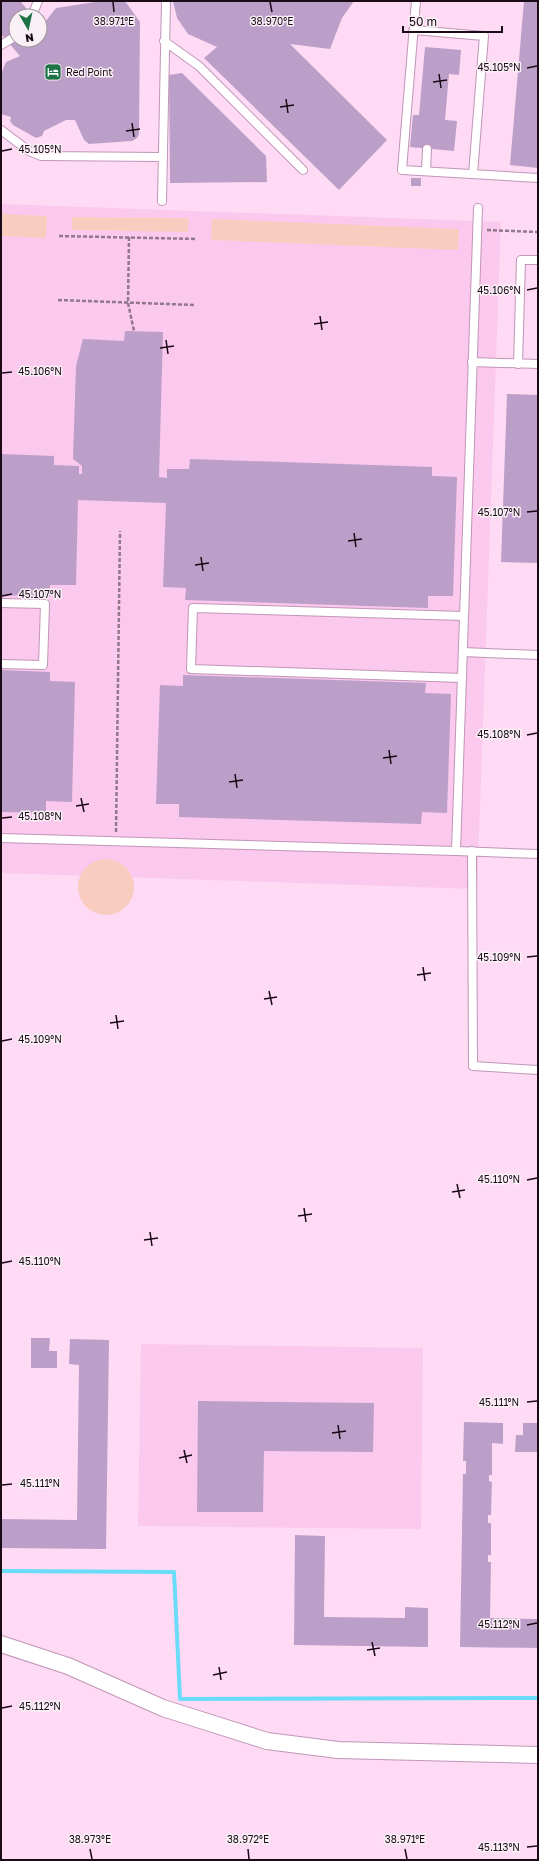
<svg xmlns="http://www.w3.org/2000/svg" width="539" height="1861" viewBox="0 0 539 1861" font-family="'Golos Text',sans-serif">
<rect width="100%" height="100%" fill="#fedaf5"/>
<g fill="#fbc8ee">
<polygon points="1,204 501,222 477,889 1,873"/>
<polygon points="141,1344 423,1348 421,1529 138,1526"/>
</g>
<g fill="#f9ccc0">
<polygon points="1,214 47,216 46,238 1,236"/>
<polygon points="72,217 189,218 188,232 72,230"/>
<polygon points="212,219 459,229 458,250 211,240"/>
<circle cx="106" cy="887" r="28"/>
</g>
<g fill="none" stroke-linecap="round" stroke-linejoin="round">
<polyline stroke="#6adcf7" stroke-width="4" points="1,1571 174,1572 180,1699 538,1698"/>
</g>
<g fill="#bc9fc8">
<polygon points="1,1 20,1 33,16 16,16 16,40 40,40 40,23 42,26 56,8 102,1 125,1 140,22 139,134 137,138 132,141 89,144 84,140 75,120 66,120 44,131 42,136 36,138 13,125 10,121 11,117 1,114 1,74 6,62 20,56 1,34"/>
<polygon points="173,1 354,1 342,18 330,49 290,44 387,140 339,190 204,58 217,47 188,34 177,18"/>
<polygon points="524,1 538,1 538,168 510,165"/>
<polygon points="425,47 461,50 459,75 449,74 445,120 457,121 454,151 410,147 413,115 419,115"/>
<polygon points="182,73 266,156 267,182 170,183 169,75"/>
<rect x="411" y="178" width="10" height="8"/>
<polygon points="125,331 163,332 159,477 167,478 167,469 189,469 190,459 432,467 432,476 457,477 453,596 428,596 428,608 185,600 186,588 163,587 166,503 78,500 76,585 50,585 50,597 1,595 1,454 54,456 54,465 79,466 79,474 82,474 82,466 73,459 76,366 83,339 124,341"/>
<polygon points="507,394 538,395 538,563 501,562"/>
<polygon points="1,670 50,672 50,681 75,682 72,802 46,801 46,813 1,812"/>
<polygon points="183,675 426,683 425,693 451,694 447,813 422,812 421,824 179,817 179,804 156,804 160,685 183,686"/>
<polygon points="31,1338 50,1338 49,1351 57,1351 57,1368 31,1368"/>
<polygon points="70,1339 109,1340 106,1549 1,1548 1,1519 77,1520 79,1365 69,1364"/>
<polygon points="198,1401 374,1403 373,1452 264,1451 263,1512 197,1512"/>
<polygon points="464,1422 503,1423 503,1444 492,1443 492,1475 489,1475 489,1481 492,1482 491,1515 488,1515 488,1523 491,1523 491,1555 488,1555 488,1562 491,1562 490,1618 538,1619 538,1648 460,1647 463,1474 466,1474 466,1461 463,1461"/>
<polygon points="523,1423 538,1423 538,1452 515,1452 516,1435 523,1435"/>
<polygon points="295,1535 325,1536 324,1617 405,1618 405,1607 428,1608 428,1647 294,1645"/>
</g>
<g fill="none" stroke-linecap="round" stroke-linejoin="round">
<g stroke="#c096b6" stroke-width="10">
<g id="service">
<polyline points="416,1 402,170 538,178"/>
<polyline points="32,16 38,1"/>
<polyline points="414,30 484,36 473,174"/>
<polyline points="164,41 199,66 303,170"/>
<polyline points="1,45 16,36"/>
<polyline points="1,130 29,151 41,156 162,157"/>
<polyline points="426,171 427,149"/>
<polyline points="162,201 166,1"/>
<polyline points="472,362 538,364"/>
<polyline points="518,364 521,260 538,260"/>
<polyline points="1,603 45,604 43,665 1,664"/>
<polyline points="463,652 538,655"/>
<polyline points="462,678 191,669 193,608 464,616"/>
<polyline points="1,838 456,851 478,208"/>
<polyline points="456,851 538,854"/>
<polyline points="472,851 473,1066 538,1070"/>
</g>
</g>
<g stroke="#c096b6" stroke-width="18">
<polyline id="minor" points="1,1644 68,1666 163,1708 267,1741 338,1750 538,1755"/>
</g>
<g stroke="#92788c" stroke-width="2.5" stroke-dasharray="4 2" stroke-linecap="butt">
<polyline points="487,230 538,232"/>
<polyline points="59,236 197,239"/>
<polyline points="129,237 128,303 134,331"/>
<polyline points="58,300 195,305"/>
<polyline points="116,832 120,531"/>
</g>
<use href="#service" stroke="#fff" stroke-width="8"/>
<use href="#minor" stroke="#fff" stroke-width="16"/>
</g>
<path fill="none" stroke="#190a16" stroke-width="1.5" d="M113,2L114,12M270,2L272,12M527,68L537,66M439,74L441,88M433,82L447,80M286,99L288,113M280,107L294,105M132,123L134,137M126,131L140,129M2,151L12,149M527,290L537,288M320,316L322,330M314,324L328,322M166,340L168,354M160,348L174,346M2,373L12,372M527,512L537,511M354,533L356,547M348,541L362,539M201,557L203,571M195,565L209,563M2,596L12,594M527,735L537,733M389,750L391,764M383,758L397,756M235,774L237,788M229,782L243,780M81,798L84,812M76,806L89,804M2,818L12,817M527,957L537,956M423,967L425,981M417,975L431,973M269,991L272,1005M264,999L277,997M116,1015L118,1029M110,1023L124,1021M2,1041L12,1039M527,1180L537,1178M457,1184L460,1198M452,1192L465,1190M304,1208L306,1222M298,1216L312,1214M150,1232L152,1246M144,1240L158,1238M2,1263L12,1261M527,1402L537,1401M338,1425L340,1439M332,1433L346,1431M184,1450L187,1463M179,1458L192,1455M2,1485L12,1484M527,1625L537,1623M372,1642L375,1656M367,1650L380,1648M219,1667L221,1680M213,1675L227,1672M2,1708L12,1706M527,1847L537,1846M90,1849L92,1859M248,1849L249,1859M405,1849L407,1859"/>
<defs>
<g id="hotel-square" transform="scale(0.9)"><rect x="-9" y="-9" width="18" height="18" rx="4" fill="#1d7346" stroke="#faf1f7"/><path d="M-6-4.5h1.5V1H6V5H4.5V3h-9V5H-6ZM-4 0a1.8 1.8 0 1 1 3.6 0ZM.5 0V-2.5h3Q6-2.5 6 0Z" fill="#fff"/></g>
</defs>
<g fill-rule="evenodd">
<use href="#hotel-square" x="53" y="72"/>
</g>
<g text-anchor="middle" stroke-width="3" stroke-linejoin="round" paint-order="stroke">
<g font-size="10" fill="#190a16" stroke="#faf1f7" text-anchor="start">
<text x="66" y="76">Red Point</text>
</g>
</g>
<g font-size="10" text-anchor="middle" fill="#190a16" stroke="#faf1f7" stroke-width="3" stroke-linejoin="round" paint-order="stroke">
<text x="114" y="25">38.971°E</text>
<text x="272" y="25">38.970°E</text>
<text x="499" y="71">45.105°N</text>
<text x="40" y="153">45.105°N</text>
<text x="499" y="294">45.106°N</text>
<text x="40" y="375">45.106°N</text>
<text x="499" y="516">45.107°N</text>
<text x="40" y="598">45.107°N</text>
<text x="499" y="738">45.108°N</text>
<text x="40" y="820">45.108°N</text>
<text x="499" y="961">45.109°N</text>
<text x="40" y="1043">45.109°N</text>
<text x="499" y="1183">45.110°N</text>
<text x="40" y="1265">45.110°N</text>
<text x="499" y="1406">45.111°N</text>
<text x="40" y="1487">45.111°N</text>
<text x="499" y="1628">45.112°N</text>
<text x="40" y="1710">45.112°N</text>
<text x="90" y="1843">38.973°E</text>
<text x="248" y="1843">38.972°E</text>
<text x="405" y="1843">38.971°E</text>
<text x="499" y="1851">45.113°N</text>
</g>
<rect width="539" height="1861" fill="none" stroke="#190a16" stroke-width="4"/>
<g transform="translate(28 28) rotate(171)"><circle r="19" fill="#faf1f7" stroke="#a0959d"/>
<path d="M0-3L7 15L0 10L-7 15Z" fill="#1d7346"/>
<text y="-6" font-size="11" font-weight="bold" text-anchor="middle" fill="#190a16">N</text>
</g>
<path d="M403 26v6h99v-6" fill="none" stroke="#190a16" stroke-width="2"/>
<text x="409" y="26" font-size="12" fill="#190a16" stroke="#faf1f7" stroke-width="3" paint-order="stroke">50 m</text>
</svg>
